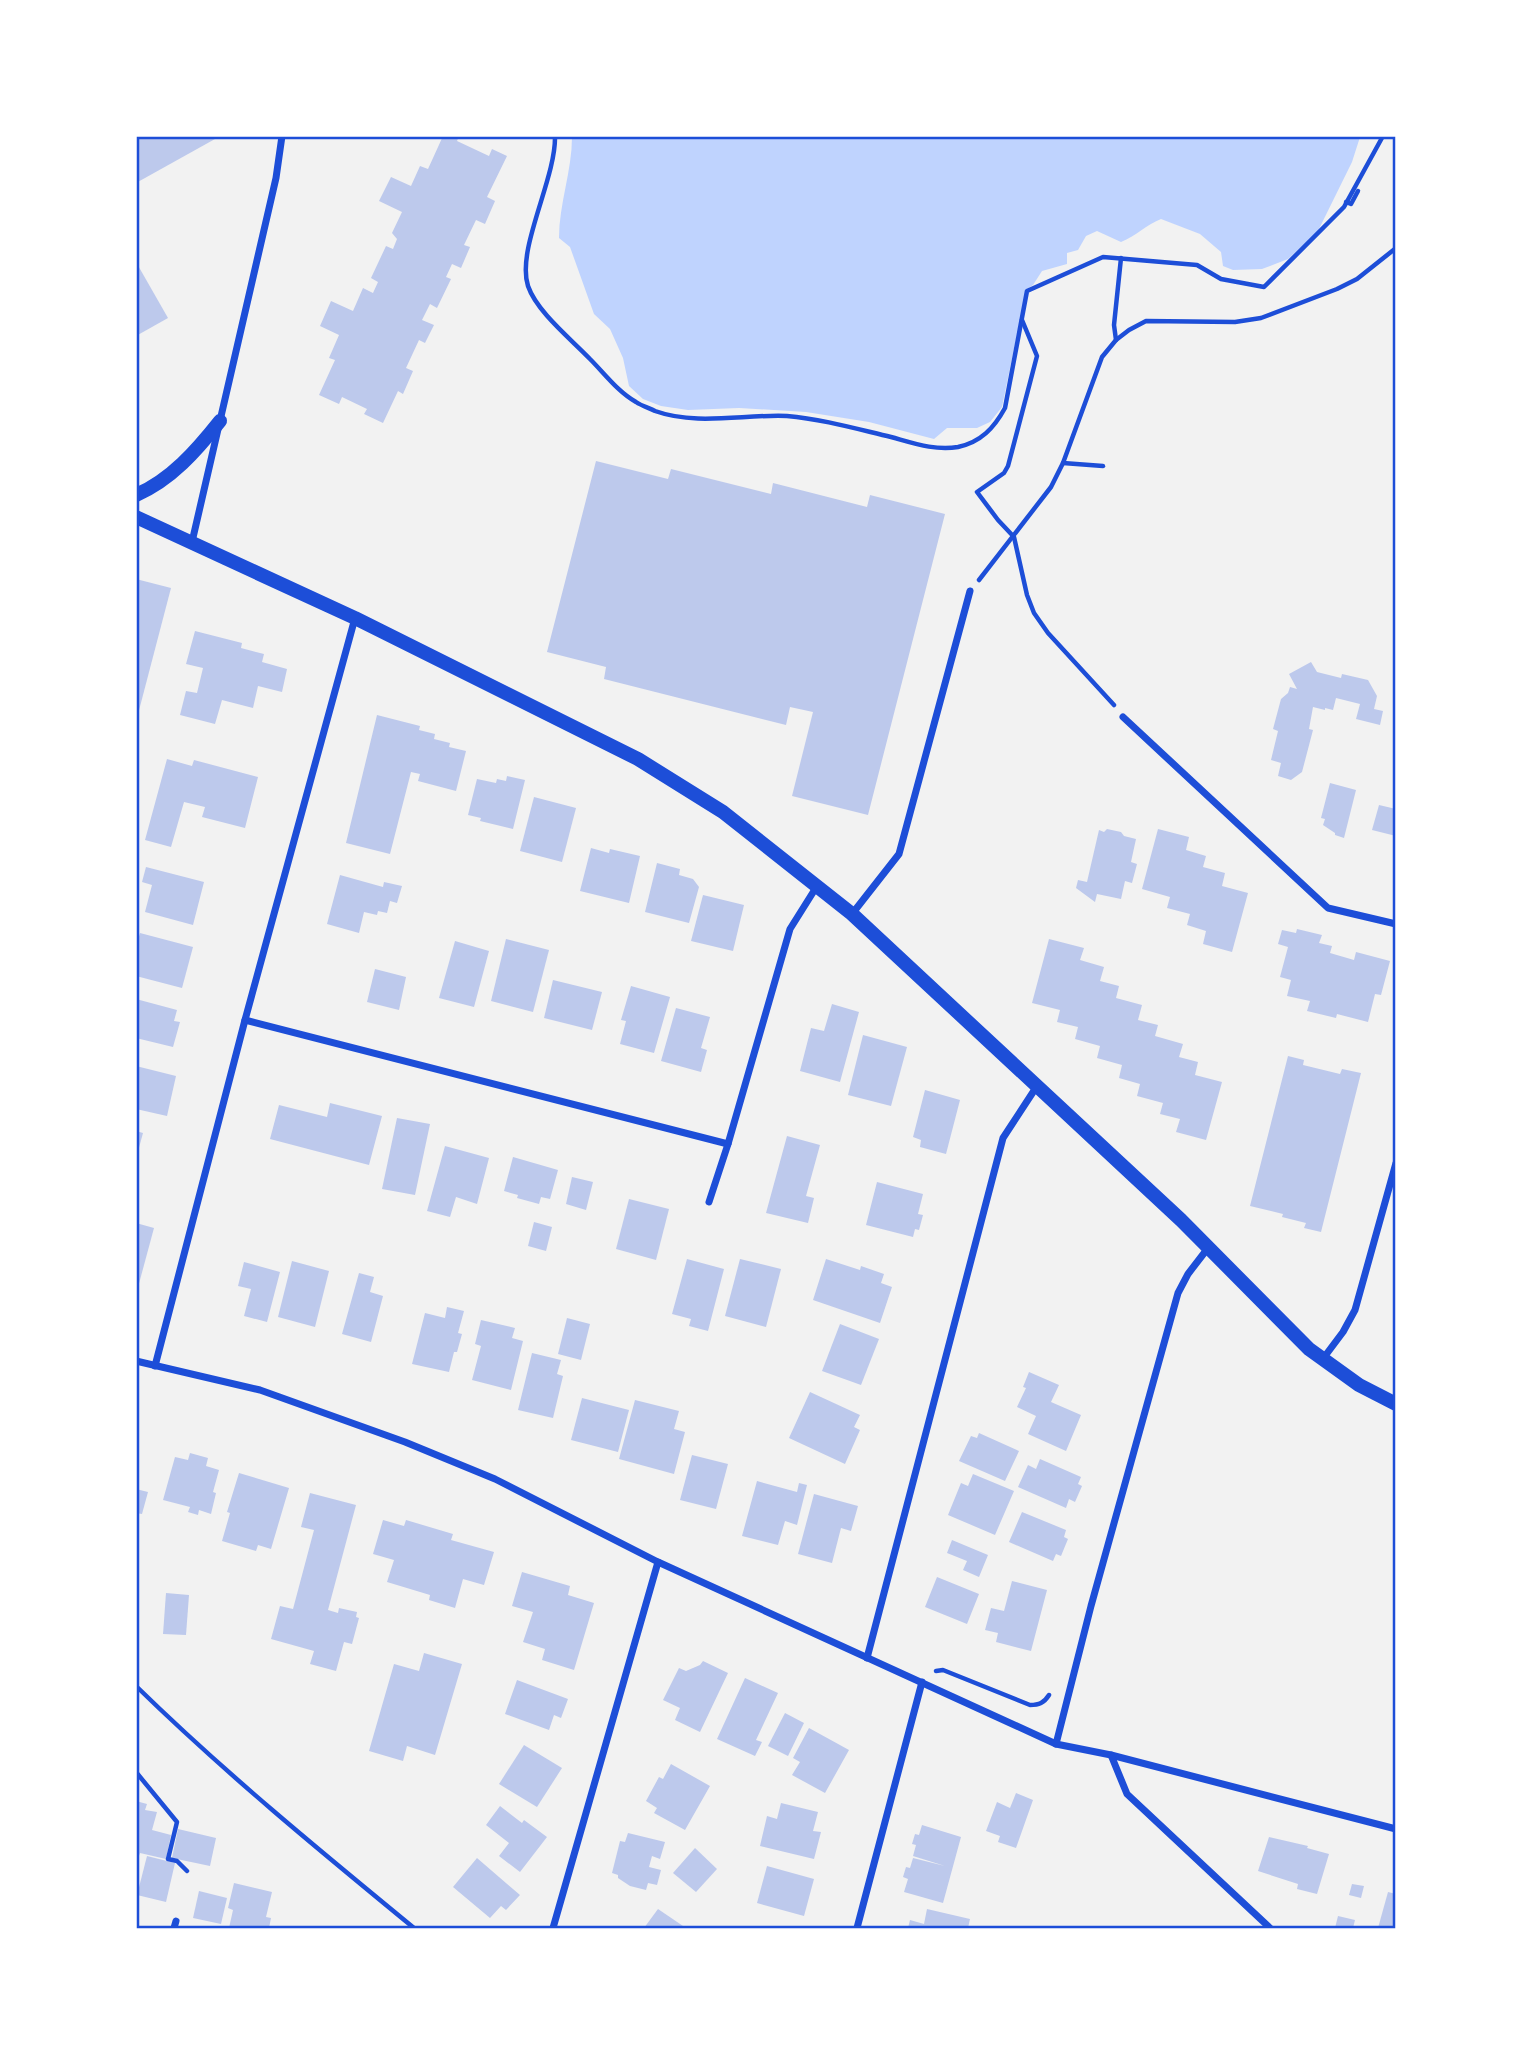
<svg xmlns="http://www.w3.org/2000/svg" width="1532" height="2065" viewBox="0 0 1532 2065" font-family="Karla,sans-serif">
<rect width="100%" height="100%" fill="#f2f2f2"/>
<path fill="#bfd3fe" d="M572,137H1360L1352,162L1318,231L1288,259L1262,269L1233,270L1223,266L1221,252L1200,234L1161,219C1146,225 1136,236 1121,242L1097,231L1086,236L1078,250L1067,253V264L1042,271L1033,285L1026,290L1002,407L990,422L977,428H947L934,439L869,422L806,412L739,408L688,410L661,406L643,399L629,386L623,358L610,329L594,314L570,247L559,238C559,204 572,171 572,137Z"/>
<g fill="#bdc9ec">
<polygon points="136,136 214,136 215,139 136,183"/>
<polygon points="443,136 459,136 457,141 489,156 492,149 507,156 487,197 495,201 485,224 476,220 464,245 470,247 461,268 452,264 446,277 451,279 437,308 430,304 422,320 434,325 425,343 419,340 406,368 413,371 403,394 398,391 383,423 364,414 367,409 342,397 339,404 319,395 335,360 329,358 339,335 320,326 331,301 353,311 363,288 373,293 378,282 371,278 386,246 393,249 397,239 392,233 402,212 379,201 391,177 411,186 420,166 428,169"/>
<polygon points="136,262 168,318 136,336"/>
<polygon points="596,461 668,479 671,469 771,494 773,483 867,507 870,495 945,514 868,815 792,796 813,712 790,707 786,725 604,679 606,667 547,652"/>
<polygon points="136,579 171,588 137,718 136,718"/>
<polygon points="195,631 242,643 241,648 264,654 262,662 287,669 282,692 258,686 253,708 222,700 215,724 180,715 186,691 197,693 203,668 186,664"/>
<polygon points="1311,662 1317,672 1341,678 1342,674 1368,680 1377,696 1374,709 1383,711 1380,725 1356,719 1360,704 1336,698 1333,710 1325,708 1325,710 1313,707 1309,729 1313,730 1302,772 1291,780 1278,776 1281,763 1271,760 1278,731 1273,729 1281,699 1288,693 1290,687 1297,689 1289,674"/>
<polygon points="377,715 420,726 419,730 435,734 434,739 450,743 449,747 466,751 456,791 418,781 420,774 411,772 390,854 346,843"/>
<polygon points="167,759 192,766 194,760 258,777 245,828 202,817 205,807 184,802 171,847 145,840"/>
<polygon points="507,776 525,780 513,829 480,821 481,818 468,815 477,779 496,783 497,779 506,781"/>
<polygon points="1330,783 1356,790 1344,838 1335,835 1335,833 1323,825 1325,819 1321,818"/>
<polygon points="534,797 576,808 562,862 520,851"/>
<polygon points="1379,805 1396,809 1396,836 1372,830"/>
<polygon points="1107,829 1121,832 1124,836 1136,839 1131,862 1137,864 1132,883 1125,881 1121,899 1097,894 1095,902 1076,888 1078,880 1087,882 1099,830 1104,832"/>
<polygon points="1158,829 1189,837 1186,850 1206,856 1203,867 1225,873 1222,886 1248,893 1232,952 1203,944 1206,931 1187,925 1190,914 1167,908 1170,897 1142,889"/>
<polygon points="591,848 609,853 610,849 640,856 629,903 580,891"/>
<polygon points="657,863 680,869 679,875 693,879 699,887 689,923 645,912"/>
<polygon points="146,867 204,882 193,925 145,912 152,885 142,882"/>
<polygon points="340,875 383,887 384,882 402,886 397,903 390,901 387,913 378,911 377,915 364,912 359,933 327,924"/>
<polygon points="703,895 744,905 733,951 691,941"/>
<polygon points="1297,929 1322,935 1319,943 1332,946 1330,953 1354,960 1356,952 1390,961 1381,995 1375,994 1368,1022 1337,1014 1336,1018 1307,1011 1310,1001 1287,996 1291,980 1280,977 1288,947 1278,944 1282,930 1296,933"/>
<polygon points="140,933 193,947 182,988 136,976 136,947"/>
<polygon points="506,939 549,950 533,1012 491,1001"/>
<polygon points="1049,939 1084,948 1080,960 1104,967 1100,981 1119,986 1116,998 1142,1005 1138,1020 1158,1025 1155,1036 1183,1044 1179,1057 1198,1062 1195,1075 1222,1082 1206,1140 1176,1132 1180,1119 1160,1114 1163,1103 1137,1096 1140,1084 1119,1078 1122,1065 1097,1058 1100,1046 1075,1039 1078,1027 1057,1022 1060,1010 1032,1003"/>
<polygon points="455,941 489,951 474,1007 439,998"/>
<polygon points="375,969 406,977 399,1010 367,1002"/>
<polygon points="553,980 602,992 592,1030 544,1018"/>
<polygon points="631,986 670,997 654,1053 620,1044 626,1021 621,1020"/>
<polygon points="136,999 177,1010 174,1021 180,1022 173,1047 136,1038"/>
<polygon points="832,1004 859,1012 840,1082 800,1071 811,1028 824,1031"/>
<polygon points="676,1008 710,1017 701,1048 707,1050 701,1072 661,1061"/>
<polygon points="863,1035 907,1047 891,1106 848,1095"/>
<polygon points="1288,1056 1304,1060 1303,1065 1340,1074 1342,1069 1361,1073 1321,1232 1304,1228 1306,1223 1282,1217 1283,1214 1250,1206"/>
<polygon points="136,1066 176,1076 167,1116 136,1109"/>
<polygon points="925,1090 960,1100 946,1154 920,1147 921,1140 913,1137"/>
<polygon points="330,1103 382,1116 369,1165 270,1139 279,1105 327,1117"/>
<polygon points="397,1118 430,1124 415,1195 382,1189"/>
<polygon points="136,1131 143,1133 137,1155 136,1155"/>
<polygon points="787,1136 820,1145 806,1196 814,1198 808,1223 766,1213"/>
<polygon points="445,1146 489,1158 477,1204 456,1197 450,1217 427,1211"/>
<polygon points="513,1157 558,1170 550,1199 541,1197 539,1204 517,1198 518,1195 504,1191"/>
<polygon points="572,1177 593,1182 586,1210 566,1204"/>
<polygon points="877,1182 923,1194 918,1214 923,1215 919,1230 915,1229 913,1237 866,1225"/>
<polygon points="629,1199 669,1209 656,1260 616,1249"/>
<polygon points="534,1222 552,1227 546,1251 528,1246"/>
<polygon points="136,1223 154,1228 137,1291 136,1291"/>
<polygon points="687,1259 724,1269 708,1331 689,1326 691,1319 672,1314"/>
<polygon points="740,1259 781,1269 766,1327 725,1316"/>
<polygon points="826,1259 860,1270 861,1266 884,1274 881,1283 892,1287 880,1323 813,1300"/>
<polygon points="292,1261 329,1271 315,1327 278,1317"/>
<polygon points="244,1262 280,1272 267,1322 244,1316 251,1289 238,1286"/>
<polygon points="359,1273 374,1277 370,1292 383,1296 371,1342 342,1334"/>
<polygon points="447,1307 464,1311 458,1333 462,1334 457,1352 454,1352 449,1372 412,1364 425,1313 445,1318"/>
<polygon points="567,1318 590,1324 581,1360 558,1354"/>
<polygon points="481,1320 515,1328 512,1338 523,1341 511,1390 472,1380 481,1346 475,1344"/>
<polygon points="840,1324 879,1339 861,1385 822,1371"/>
<polygon points="532,1353 561,1360 557,1374 563,1376 553,1418 518,1410"/>
<polygon points="1029,1372 1059,1385 1051,1402 1081,1415 1066,1451 1028,1434 1036,1416 1017,1407 1026,1388 1023,1387"/>
<polygon points="810,1392 860,1415 854,1427 860,1430 845,1464 789,1438"/>
<polygon points="582,1398 629,1410 618,1452 571,1440"/>
<polygon points="635,1400 679,1411 674,1429 685,1432 674,1474 619,1459"/>
<polygon points="979,1433 1019,1451 1005,1481 959,1461 971,1436 977,1438"/>
<polygon points="190,1453 208,1458 206,1466 219,1470 213,1492 216,1493 211,1514 199,1510 198,1515 188,1512 190,1507 163,1500 175,1457 188,1460"/>
<polygon points="692,1455 728,1464 716,1509 680,1500"/>
<polygon points="1040,1459 1081,1477 1078,1484 1082,1486 1075,1502 1069,1499 1066,1508 1018,1487 1028,1465 1036,1469"/>
<polygon points="239,1473 289,1488 271,1549 258,1545 256,1551 222,1541 230,1513 227,1512"/>
<polygon points="973,1474 1014,1491 995,1535 948,1515 961,1483 968,1486"/>
<polygon points="757,1481 797,1492 799,1483 807,1485 797,1525 785,1521 778,1545 742,1536"/>
<polygon points="136,1489 148,1492 142,1514 136,1513"/>
<polygon points="310,1493 356,1505 328,1610 338,1613 339,1608 357,1612 356,1617 359,1618 352,1644 344,1642 336,1671 310,1664 314,1651 271,1639 280,1606 293,1609 314,1530 301,1527"/>
<polygon points="814,1494 858,1506 851,1531 841,1528 832,1563 798,1554"/>
<polygon points="1022,1512 1066,1530 1064,1537 1068,1539 1061,1556 1056,1554 1053,1561 1009,1542"/>
<polygon points="383,1520 404,1526 406,1520 453,1534 451,1540 494,1552 484,1585 463,1579 455,1608 429,1600 430,1595 387,1582 394,1560 373,1554"/>
<polygon points="952,1540 988,1555 979,1577 963,1570 967,1561 947,1553"/>
<polygon points="522,1572 570,1586 568,1595 594,1603 574,1670 542,1660 545,1649 523,1642 533,1612 512,1606"/>
<polygon points="937,1577 979,1594 967,1624 925,1607"/>
<polygon points="1012,1581 1047,1590 1031,1651 996,1642 998,1633 985,1630 991,1608 1004,1611"/>
<polygon points="166,1593 189,1595 186,1635 163,1634"/>
<polygon points="424,1653 462,1664 435,1755 407,1746 403,1761 369,1751 394,1664 419,1671"/>
<polygon points="703,1661 728,1673 700,1732 675,1720 680,1708 663,1700 679,1668 686,1671 700,1665"/>
<polygon points="745,1678 778,1693 756,1740 762,1742 755,1756 717,1739"/>
<polygon points="517,1680 568,1699 561,1718 554,1715 549,1730 505,1714"/>
<polygon points="785,1713 804,1723 788,1756 768,1746"/>
<polygon points="809,1728 849,1750 825,1793 792,1775 800,1762 793,1758"/>
<polygon points="524,1745 562,1768 537,1807 499,1784"/>
<polygon points="671,1764 710,1786 685,1830 654,1813 657,1808 646,1801 659,1777 663,1779"/>
<polygon points="1016,1793 1033,1800 1016,1848 998,1842 1000,1836 986,1831 997,1802 1010,1808"/>
<polygon points="136,1801 147,1804 145,1810 157,1812 152,1830 171,1835 166,1859 140,1853 136,1864"/>
<polygon points="781,1803 818,1812 813,1831 821,1832 814,1859 760,1846 767,1816 777,1819"/>
<polygon points="500,1806 522,1823 524,1820 547,1837 520,1872 499,1856 509,1843 486,1825"/>
<polygon points="922,1825 961,1837 943,1903 904,1892 908,1879 903,1877 906,1867 910,1868 913,1858 945,1866 913,1856 916,1845 912,1844 915,1834 919,1835"/>
<polygon points="178,1829 216,1838 210,1866 172,1858"/>
<polygon points="628,1833 665,1842 660,1859 652,1856 649,1867 661,1870 657,1885 648,1883 646,1890 630,1886 618,1878 618,1875 612,1873 620,1841 625,1842"/>
<polygon points="1269,1837 1308,1846 1307,1848 1329,1854 1317,1894 1297,1889 1298,1884 1258,1871"/>
<polygon points="695,1848 717,1869 696,1892 673,1873"/>
<polygon points="147,1856 175,1863 166,1902 137,1895"/>
<polygon points="477,1858 520,1895 506,1910 501,1906 490,1918 453,1887"/>
<polygon points="767,1866 814,1879 804,1916 757,1903"/>
<polygon points="234,1883 272,1892 266,1917 271,1918 269,1928 229,1928 233,1910 228,1908"/>
<polygon points="1352,1884 1364,1886 1361,1898 1349,1895"/>
<polygon points="199,1891 227,1898 221,1924 193,1918"/>
<polygon points="1388,1892 1396,1894 1396,1928 1378,1928"/>
<polygon points="658,1909 686,1928 644,1928"/>
<polygon points="927,1909 970,1919 968,1928 908,1928 910,1920 924,1924"/>
<polygon points="1338,1916 1355,1920 1353,1928 1335,1928"/>
</g>
<g fill="none" stroke-linecap="round" stroke-linejoin="round">
<g stroke="#1d4ed8" stroke-width="4.5">
<path d="M555,136C556,179 516,249 528,286C537,312 571,339 590,359C604,373 618,392 636,402C642,406 649,408 655,411C697,426 744,414 787,416C822,419 857,429 891,437C913,443 935,451 958,447C981,442 994,428 1005,408L1027,291L1103,257L1197,265L1221,279L1264,287L1344,207L1383,136"/>
<polyline points="1346,202 1351,204 1358,191"/>
<polyline points="1022,320 1037,356 1008,466 1004,473 977,492 998,520 1014,537 1027,595 1034,613 1048,633 1114,705"/>
<polyline points="1116,340 1114,325 1121,258"/>
<polyline points="1063,463 1103,466"/>
<polyline points="979,580 1051,487 1063,463 1102,357 1116,340 1129,330 1146,321 1235,322 1261,318 1337,289 1357,279 1396,248"/>
<path d="M936,1671L943,1670L1030,1705C1039,1705 1044,1703 1049,1695"/>
<path d="M136,1686C224,1772 319,1850 414,1928"/>
<polyline points="136,1772 177,1822 168,1859 177,1861 187,1871"/>
</g>
<g stroke="#1d4ed8" stroke-width="7">
<polyline points="192,542 276,178 282,136"/>
<polyline points="1123,717 1328,908 1396,924"/>
<polyline points="852,914 899,854 970,591"/>
<polyline points="245,1020 728,1144"/>
<polyline points="709,1202 728,1144 790,929 817,886"/>
<polyline points="1322,1360 1343,1332 1355,1310 1396,1163"/>
<polyline points="136,1361 260,1390 405,1442 495,1479 658,1562 1056,1744 1111,1755 1396,1829"/>
<polyline points="155,1366 245,1020 355,618"/>
<polyline points="867,1658 1003,1138 1037,1086"/>
<polyline points="1056,1744 1091,1606 1178,1293 1188,1274 1208,1248"/>
<polyline points="1111,1755 1127,1794 1270,1928"/>
<polyline points="174,1928 176,1921"/>
<polyline points="553,1928 658,1562"/>
<polyline points="857,1928 922,1682"/>
</g>
<g stroke="#1d4ed8" stroke-width="14">
<path d="M136,495C171,480 197,450 220,421"/>
<polyline points="136,517 355,618 638,759 723,812 852,914 1181,1220 1309,1349 1359,1385 1396,1404"/>
</g>
</g>
<rect width="1532" height="2065" fill="none" stroke="#ffffff" stroke-width="276"/>
<rect x="138" y="138" width="1256" height="1789" fill="none" stroke="#1d4ed8" stroke-width="2.5"/>
</svg>
